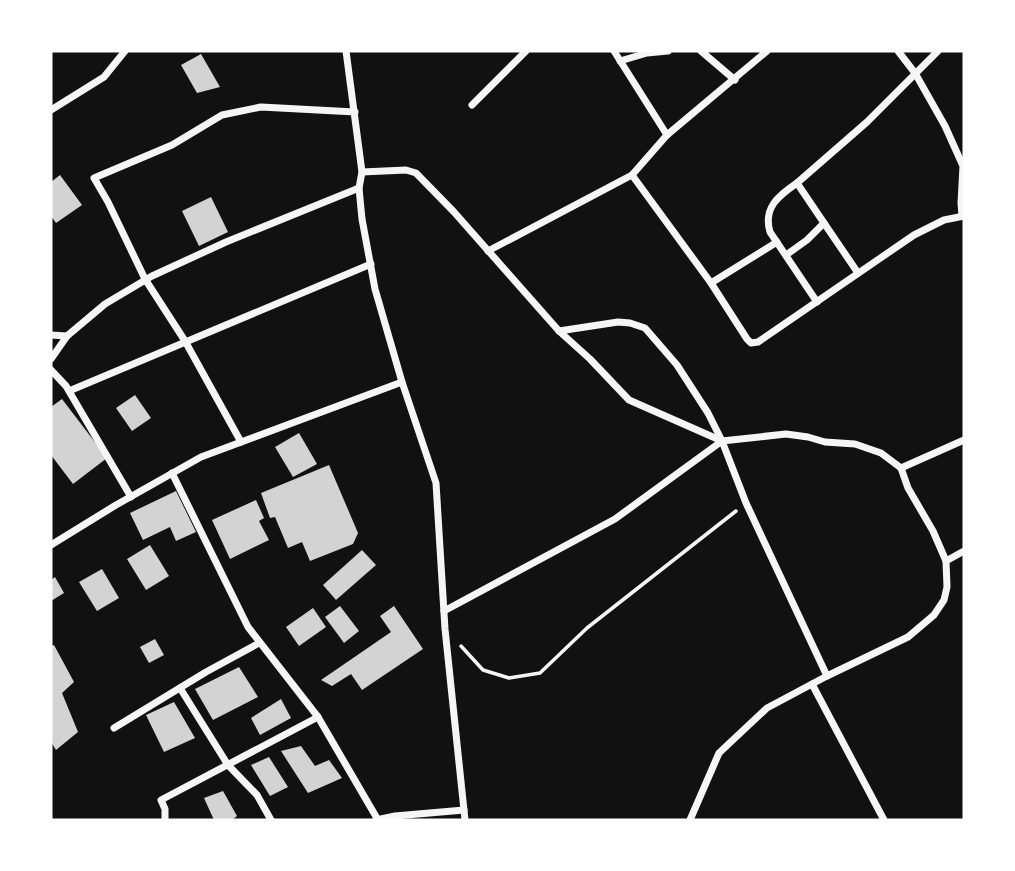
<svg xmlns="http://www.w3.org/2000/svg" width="1015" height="871" viewBox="0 0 1015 871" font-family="'Open Sans',sans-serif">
<rect width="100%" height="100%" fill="#111"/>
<g fill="#d3d3d3">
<polygon points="201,54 220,87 197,93 181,65"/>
<polygon points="60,175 82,205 56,223 51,216 51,182"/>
<polygon points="211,197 228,232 199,246 182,211"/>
<polygon points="135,395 151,418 132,431 116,408"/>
<polygon points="62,399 107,458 73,484 51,455 51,407"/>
<polygon points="299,433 317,464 293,477 275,447"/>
<polygon points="329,465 358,533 353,544 310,561 302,542 288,548 275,517 270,518 261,493"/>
<polygon points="176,491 196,532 176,541 170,527 143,540 130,513"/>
<polygon points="256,500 264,518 259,521 269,540 230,559 212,520"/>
<polygon points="150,545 169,576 146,590 127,559"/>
<polygon points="362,550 376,565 336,600 323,585"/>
<polygon points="102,569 119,598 97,611 79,582"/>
<polygon points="55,577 64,593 51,601 51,580"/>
<polygon points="340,606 359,631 344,643 325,617"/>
<polygon points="394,606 423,649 362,690 351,674 332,686 321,680 391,632 380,616"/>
<polygon points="313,608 326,627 299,646 286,627"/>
<polygon points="155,639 164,655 149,663 140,647"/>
<polygon points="54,645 74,682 62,693 78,732 56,750 51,742 51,646"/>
<polygon points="239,667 258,697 213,720 195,689"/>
<polygon points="281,699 291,718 260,735 251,718"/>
<polygon points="174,702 195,738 164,752 146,715"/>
<polygon points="301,746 315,766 329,760 342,778 308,793 281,751"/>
<polygon points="269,757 288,787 270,796 251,765"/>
<polygon points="223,791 237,816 232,820 214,820 204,798"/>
</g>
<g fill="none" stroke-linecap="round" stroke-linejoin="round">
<polyline stroke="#f5f5f5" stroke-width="3.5" points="461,646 483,670 509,678 540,673 587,628 736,511"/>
<g stroke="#f5f5f5" stroke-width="7">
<polyline points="346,51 362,172 359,188 362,219 375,289 402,382 436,483 445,629 465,820"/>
<polyline points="614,51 667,135"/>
<polyline points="701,51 735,80"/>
<polyline points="898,51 915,73 945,126 963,166 961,203 962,216"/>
<polyline points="620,61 647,53 668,51"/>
<polyline points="472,105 526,51"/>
<polyline points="51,110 104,77 125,51"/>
<polyline points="362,172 406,170 416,173 454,212 559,331 590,359 629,400 722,441 786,434 808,437 825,442 855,444 881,453 901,468 964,440"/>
<polyline points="632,175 711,283 747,339 751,343 758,342 914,235 944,220 964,216"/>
<path d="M797,183C778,196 763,208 770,232L817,302"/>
<polyline points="824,223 858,273"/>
<polyline points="488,251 632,175 667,135 767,51"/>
<polyline points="786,255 807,240 824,223 797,183 867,122 938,51"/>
<polyline points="711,283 777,242"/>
<polyline points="559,331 618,322 630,323 645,328 677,365 708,413 722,441 746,503 827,676"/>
<polyline points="51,335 67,336"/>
<polyline points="51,359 67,336 105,304 152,276 226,242 359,188"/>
<polyline points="51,370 66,386 131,497"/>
<polyline points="69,391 371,264"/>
<polyline points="241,442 185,341 145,279 108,202 94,178 172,145 222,115 261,107 355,112"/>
<polyline points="901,468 908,488 933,531 946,561"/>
<polyline points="172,473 248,627 318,717 378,820"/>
<polyline points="51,545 116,505 201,457 402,382"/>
<polyline points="444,611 615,519 722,441"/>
<polyline points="812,684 884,820"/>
<polyline points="180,688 228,765 257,795 271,820"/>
<polyline points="114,728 206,672 259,643"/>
<polyline points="165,820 165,809 161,800 318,717"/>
<polyline points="376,820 395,816 464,810"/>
<polyline points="690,820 719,753 767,708 827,676 908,637 934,615 944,600 947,587 946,561 964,551"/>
</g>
</g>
<rect width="1015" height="871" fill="none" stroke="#ffffff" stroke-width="105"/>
</svg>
